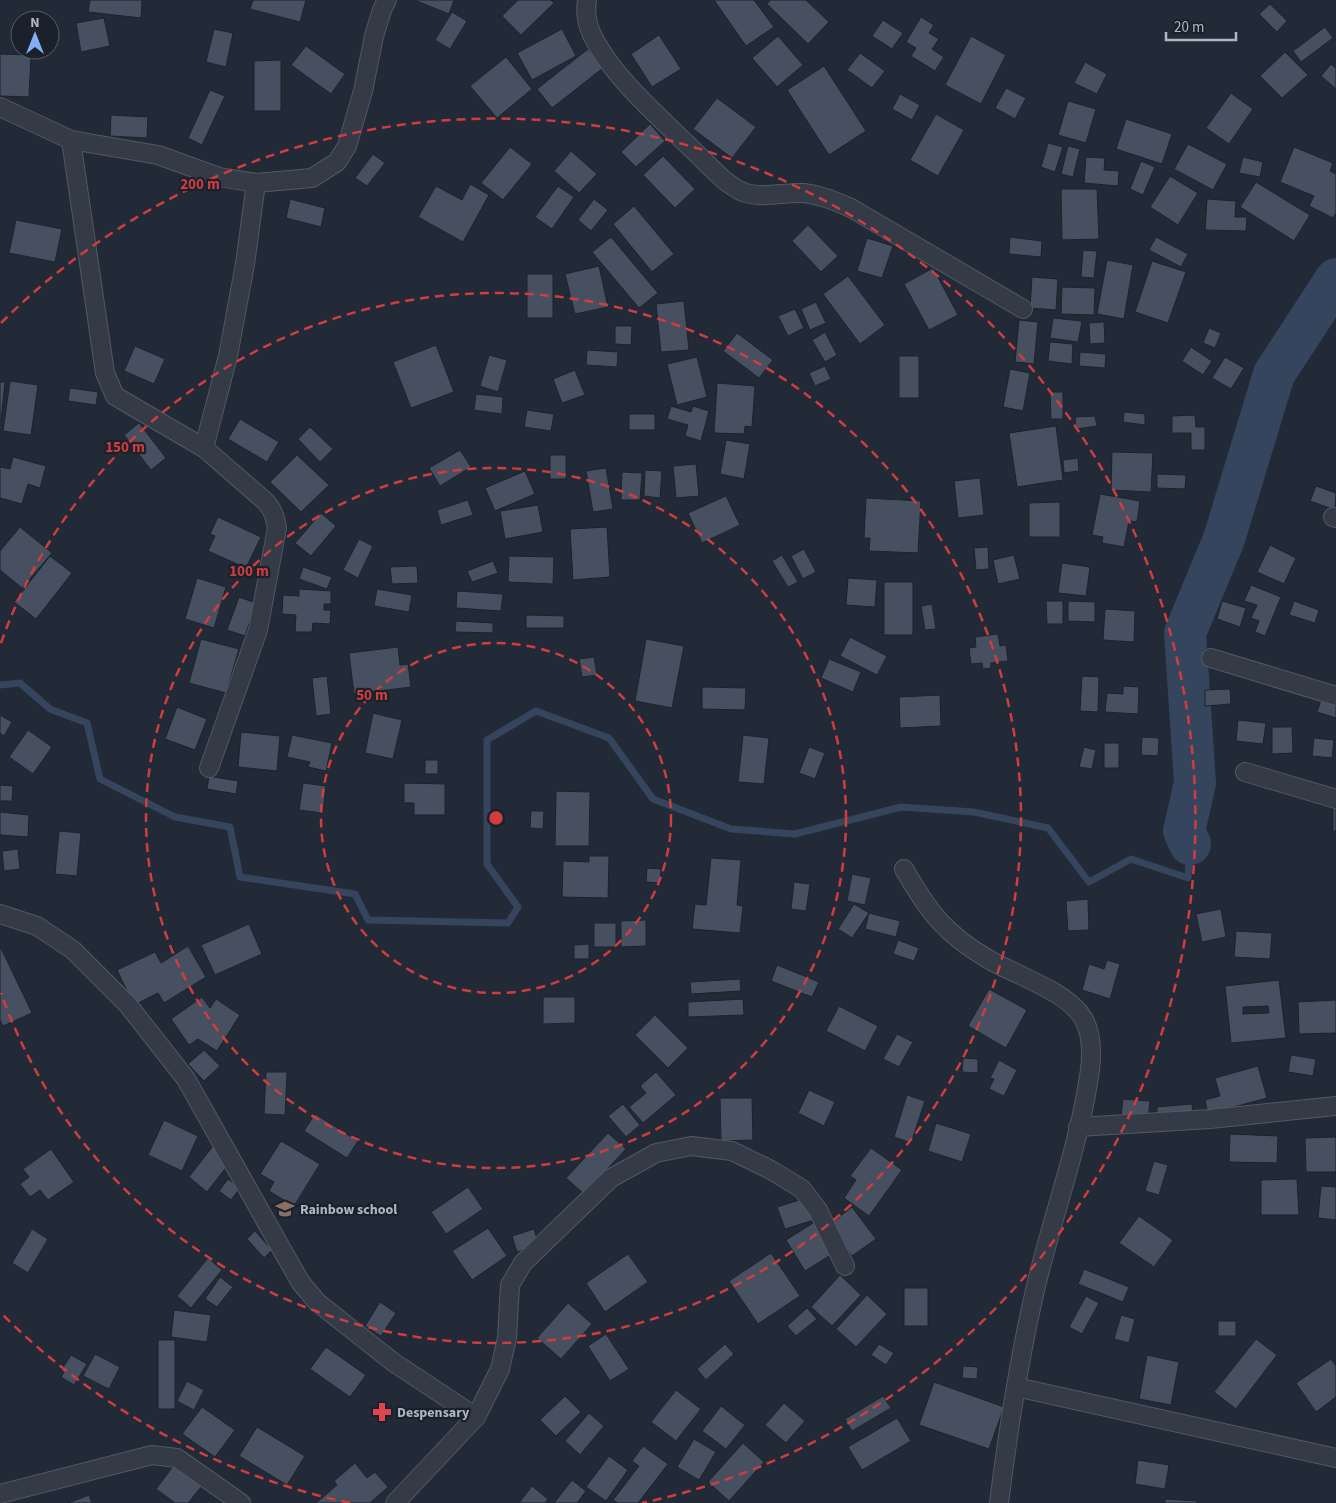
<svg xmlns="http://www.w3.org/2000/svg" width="1336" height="1503" viewBox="0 0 1336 1503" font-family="'Source Sans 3',sans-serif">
<rect width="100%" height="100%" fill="#212a36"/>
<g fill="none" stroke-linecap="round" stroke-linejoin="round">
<polyline stroke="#35455d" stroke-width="7" points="0,685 20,683 50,709 87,723 100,779 175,817 230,827 240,877 355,894 368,920 508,923 518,907 487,864 487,740 536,711 609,738 653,799 731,829 795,834 901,807 974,812 1048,828 1089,882 1131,859 1188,878 1190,844"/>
<polyline stroke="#35455d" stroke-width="42" points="1190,844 1184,831 1195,783 1185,633 1224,539 1274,374 1336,279"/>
</g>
<g fill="#475060" stroke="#1b232d" fill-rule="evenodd">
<polygon points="90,0 142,0 141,18 88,12"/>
<polygon points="253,0 306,0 300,22 250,9"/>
<polygon points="414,0 454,0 449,14"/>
<polygon points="518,0 551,0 554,3 521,35 502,16"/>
<polygon points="714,0 754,0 774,27 746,46"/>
<polygon points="770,0 806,0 829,22 808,44 767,4"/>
<polygon points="1270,4 1287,21 1277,32 1259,14"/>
<polygon points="452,12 467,21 450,49 435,40"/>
<polygon points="921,17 934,25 929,33 939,39 932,49 944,57 935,71 911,56 916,48 906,42"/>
<polygon points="104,18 110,46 81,52 76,23"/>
<polygon points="883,20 903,33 892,49 872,36"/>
<polygon points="1325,27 1333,38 1301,62 1293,51"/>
<polygon points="214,29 233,33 226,67 206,62"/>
<polygon points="562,29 576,56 532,80 517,53"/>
<polygon points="659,35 681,69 652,87 631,54"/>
<polygon points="778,36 803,65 777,87 752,58"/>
<polygon points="971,36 1006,55 981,104 945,85"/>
<polygon points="306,46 345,74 331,94 291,65"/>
<polygon points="588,49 603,68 552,108 537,89"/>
<polygon points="1285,52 1308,75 1282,98 1260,76"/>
<polygon points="860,53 885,71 872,88 847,70"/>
<polygon points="0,54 31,55 29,97 0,96"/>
<polygon points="506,57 532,89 497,118 470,86"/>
<polygon points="281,60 281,111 254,111 254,61"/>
<polygon points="1085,62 1107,74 1097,94 1074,83"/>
<polygon points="1331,64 1336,68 1336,89 1321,76"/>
<polygon points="824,66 866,131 829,155 787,90"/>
<polygon points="1006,88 1026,98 1015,119 995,108"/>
<polygon points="210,90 225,96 202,145 188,138"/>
<polygon points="1231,93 1253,109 1229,144 1206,128"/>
<polygon points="900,94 920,105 912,120 892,109"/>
<polygon points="717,98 756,127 732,158 693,129"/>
<polygon points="1068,101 1096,109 1086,143 1058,135"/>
<polygon points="936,114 964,130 938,176 910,160"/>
<polygon points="111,115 148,117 147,138 110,136"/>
<polygon points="1126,119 1172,134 1162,164 1116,149"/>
<polygon points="650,124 665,141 636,167 621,152"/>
<polygon points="1048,143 1063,147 1055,172 1041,167"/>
<polygon points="1188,144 1227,164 1213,190 1174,169"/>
<polygon points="1068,146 1080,149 1073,177 1061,174"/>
<polygon points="510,147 532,164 503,200 481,183"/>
<polygon points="1294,147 1333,163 1330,171 1336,174 1336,213 1333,218 1309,206 1314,196 1280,182"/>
<polygon points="571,151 597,174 579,193 554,171"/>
<polygon points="373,154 385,163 367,186 355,178"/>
<polygon points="663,156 695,189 675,208 643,175"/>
<polygon points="1086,157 1105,158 1104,170 1119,171 1118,186 1084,183"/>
<polygon points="1243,157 1263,162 1260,177 1239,173"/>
<polygon points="1141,161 1155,167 1143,195 1130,189"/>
<polygon points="1170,176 1198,193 1178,225 1150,207"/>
<polygon points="1256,182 1310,215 1294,241 1240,207"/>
<polygon points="470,184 489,195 463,242 418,217 436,186 462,200"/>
<polygon points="558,186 574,197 552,229 535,217"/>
<polygon points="1061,189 1097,189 1099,239 1062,240"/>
<polygon points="290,199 325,208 321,227 286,218"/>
<polygon points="594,199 608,210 591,231 578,220"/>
<polygon points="1207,199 1236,201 1235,217 1247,217 1246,231 1205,230"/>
<polygon points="634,206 674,254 652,272 613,224"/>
<polygon points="16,220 62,229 55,262 9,253"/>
<polygon points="808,225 838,256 821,272 792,241"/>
<polygon points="611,237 658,293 639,308 592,252"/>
<polygon points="1010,237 1042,241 1041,257 1009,254"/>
<polygon points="1156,237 1188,254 1181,267 1149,250"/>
<polygon points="867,238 893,246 882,278 857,271"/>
<polygon points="1083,250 1097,251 1094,278 1081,277"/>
<polygon points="1107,260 1133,265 1124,319 1097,314"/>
<polygon points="1152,261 1186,272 1168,323 1135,312"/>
<polygon points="599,266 608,307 575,314 565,274"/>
<polygon points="933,268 958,315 929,330 904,284"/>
<rect x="527" y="274" width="26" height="44"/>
<polygon points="848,276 885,325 860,344 823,294"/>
<polygon points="1032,277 1058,279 1056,310 1030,308"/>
<polygon points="1062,287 1095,288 1094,315 1061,314"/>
<polygon points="684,301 689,350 661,352 656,304"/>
<polygon points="816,302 826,323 810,330 801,309"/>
<polygon points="795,309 804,328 788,336 778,316"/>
<polygon points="1053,318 1082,321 1078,342 1050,338"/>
<polygon points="1019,320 1038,322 1034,364 1015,362"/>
<polygon points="1104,322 1105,343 1090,344 1089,323"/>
<polygon points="615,326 632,326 631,345 615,344"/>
<polygon points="1209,328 1221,333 1215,348 1203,343"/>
<polygon points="825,332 837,355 825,362 812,340"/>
<polygon points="737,333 773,360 759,378 723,351"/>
<polygon points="1050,342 1073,344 1072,364 1048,361"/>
<polygon points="436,345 454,392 411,408 393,362"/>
<polygon points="135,346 165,359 154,384 124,371"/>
<polygon points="1191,347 1212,361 1203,375 1182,361"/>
<polygon points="587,350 618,352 617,367 586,365"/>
<polygon points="1080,352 1106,354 1105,368 1079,366"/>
<polygon points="489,355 507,360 498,392 480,386"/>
<rect x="899" y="356" width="20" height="42"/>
<polygon points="697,357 707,397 677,405 667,364"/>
<polygon points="1225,357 1244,368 1231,389 1212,378"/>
<polygon points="825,366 831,379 815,386 809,373"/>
<polygon points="1010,369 1030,373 1023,411 1003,407"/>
<polygon points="575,370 585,395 562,403 553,379"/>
<polygon points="10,381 38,385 31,435 3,431"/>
<polygon points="0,382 5,382 1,420 0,420"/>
<polygon points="717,383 755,386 752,427 745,426 744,434 714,433"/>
<polygon points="70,388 98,392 96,405 68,401"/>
<polygon points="1050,392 1063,392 1063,419 1051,419"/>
<polygon points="476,394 503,397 502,414 474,410"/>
<polygon points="671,406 691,412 693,406 709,411 701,441 685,436 688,425 667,419"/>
<polygon points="527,410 554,414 551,431 524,427"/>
<polygon points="1124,412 1145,414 1145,425 1123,422"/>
<rect x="629" y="414" width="26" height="16"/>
<polygon points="1195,415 1196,427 1205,427 1205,450 1191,450 1191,433 1172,433 1172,416"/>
<polygon points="1095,416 1097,426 1076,429 1075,417"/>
<polygon points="240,419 279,442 267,462 228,439"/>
<polygon points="139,423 166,458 151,470 124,435"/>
<polygon points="1056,426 1063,480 1017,487 1009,433"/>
<polygon points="310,427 333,449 320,462 298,439"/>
<polygon points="726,440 750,444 744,479 720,474"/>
<polygon points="460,450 471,467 440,486 429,468"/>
<polygon points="1112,452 1153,453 1151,492 1111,490"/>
<polygon points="297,455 329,485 301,512 270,482"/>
<rect x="550" y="455" width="16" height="24"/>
<polygon points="13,457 46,466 40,488 28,484 22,504 0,498 0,467 10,469"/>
<polygon points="1078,458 1079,471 1064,473 1063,460"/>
<polygon points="696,464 699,496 676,498 673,466"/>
<polygon points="606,468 613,509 593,512 586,471"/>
<polygon points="645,470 662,471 660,498 644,496"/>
<polygon points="525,471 535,494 495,511 485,488"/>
<polygon points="622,472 642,473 640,500 621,500"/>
<polygon points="1157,474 1186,475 1185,489 1157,488"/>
<polygon points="980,478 984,515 958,518 954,481"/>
<polygon points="1316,486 1336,493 1335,510 1310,501"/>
<polygon points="1100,494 1140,501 1137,522 1129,521 1124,547 1102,543 1103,537 1092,535"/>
<polygon points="726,496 740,525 702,543 688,513"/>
<polygon points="866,498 921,501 918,553 869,551 870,538 864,538"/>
<polygon points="468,500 473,515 441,525 437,510"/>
<polygon points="1060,502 1060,537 1029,537 1029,503"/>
<polygon points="538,505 543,532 505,539 500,511"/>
<polygon points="321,513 336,526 311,556 295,543"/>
<polygon points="218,517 261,537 246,568 208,551 215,536 210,534"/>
<polygon points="20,527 52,553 22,588 0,570 0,551"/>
<polygon points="607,527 610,577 573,580 570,529"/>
<polygon points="359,539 373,546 358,578 343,570"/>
<polygon points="1270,545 1296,558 1284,584 1257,572"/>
<polygon points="988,547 989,569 976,570 974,548"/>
<polygon points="804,549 816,572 803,579 791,556"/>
<polygon points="782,555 798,582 788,587 772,561"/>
<polygon points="1014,555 1020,579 998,584 993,560"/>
<polygon points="50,556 72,573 36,619 14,602"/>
<polygon points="509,556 554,557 553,584 508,582"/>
<polygon points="493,561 498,573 472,582 467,571"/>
<polygon points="1062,563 1090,567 1086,596 1058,593"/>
<polygon points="417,566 418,583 392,584 390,567"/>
<polygon points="303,567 332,577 327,589 299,579"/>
<polygon points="197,578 226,587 214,628 185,619"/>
<polygon points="848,578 877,580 875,607 846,605"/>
<rect x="884" y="582" width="29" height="53"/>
<polygon points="1251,585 1281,597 1265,636 1255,632 1259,621 1251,618 1257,605 1244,601"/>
<polygon points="299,589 331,591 331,604 324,604 324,610 331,610 330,624 313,623 312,632 295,632 296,615 282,614 283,595 299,596"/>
<polygon points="377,589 412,595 409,612 374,606"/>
<polygon points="457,591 503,594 501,611 456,608"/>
<polygon points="239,597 256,603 245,636 227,630"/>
<polygon points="1046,601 1063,601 1063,624 1047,624"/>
<polygon points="1068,601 1095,602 1095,622 1068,621"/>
<polygon points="1222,601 1246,608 1240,627 1217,619"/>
<polygon points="1294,601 1319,610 1315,623 1289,615"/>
<polygon points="932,604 936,629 925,630 921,606"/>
<polygon points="1105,609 1135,611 1134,642 1103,640"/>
<polygon points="526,615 564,616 564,628 526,628"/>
<polygon points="456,621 493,623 493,633 455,632"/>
<polygon points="998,634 1000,646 1006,645 1008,661 991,663 991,668 983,669 982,663 971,664 969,648 976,647 975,637"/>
<polygon points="850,637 887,656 877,675 840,656"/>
<polygon points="201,639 239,649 226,693 189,683"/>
<polygon points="646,639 684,646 672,708 635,701"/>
<polygon points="398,647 400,665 408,664 411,687 354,694 349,653"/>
<polygon points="594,657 597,675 582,677 579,659"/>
<polygon points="829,659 861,672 853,692 821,678"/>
<polygon points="327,676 331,714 316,716 312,678"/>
<polygon points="1082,676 1099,677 1098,712 1080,711"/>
<polygon points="1123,686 1139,687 1138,714 1105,712 1107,693 1123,694"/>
<polygon points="702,687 746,688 745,710 702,709"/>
<polygon points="1230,689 1231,704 1205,706 1205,690"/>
<polygon points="940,695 941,726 900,728 899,697"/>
<polygon points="1322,697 1336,702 1336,718 1317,712"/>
<polygon points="177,707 207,719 195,750 165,739"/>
<polygon points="373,713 402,720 393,759 365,753"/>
<polygon points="0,715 12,722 4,736 0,733"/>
<polygon points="1238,720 1266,723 1263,744 1236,741"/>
<polygon points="1272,727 1292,727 1293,753 1272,754"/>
<polygon points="28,730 52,747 33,774 9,757"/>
<polygon points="241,732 280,736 277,771 238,767"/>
<polygon points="292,735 332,743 326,771 308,767 310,762 287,757"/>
<polygon points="743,735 769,738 764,784 738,782"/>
<polygon points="1142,737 1159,738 1158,756 1141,755"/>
<polygon points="1314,738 1334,740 1332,758 1312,756"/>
<rect x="1104" y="743" width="15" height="25"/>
<polygon points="809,747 825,753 815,779 799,773"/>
<polygon points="1084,747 1096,750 1092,769 1079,767"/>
<rect x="425" y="760" width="13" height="14"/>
<polygon points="209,776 238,781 236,794 207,789"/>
<polygon points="303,783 326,786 323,813 299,810"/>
<polygon points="404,783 445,784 445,815 414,815 414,803 404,803"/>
<polygon points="0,785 13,786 12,801 0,801"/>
<polygon points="556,791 590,792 589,846 555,846"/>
<rect x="1333" y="805" width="3" height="26"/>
<polygon points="531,811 544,811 543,829 530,828"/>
<polygon points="0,812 29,815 28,837 0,835"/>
<polygon points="59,831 81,833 77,876 55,874"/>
<polygon points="18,849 20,869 4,871 2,851"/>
<polygon points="589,856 609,856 608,898 562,897 563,861 589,862"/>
<polygon points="711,858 741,860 737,905 743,906 740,933 692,929 695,904 706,905"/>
<polygon points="647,868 661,869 660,883 646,882"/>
<polygon points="852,874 871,878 865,905 847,901"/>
<polygon points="794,882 810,884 806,911 791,909"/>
<polygon points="1088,899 1089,930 1068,931 1066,901"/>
<polygon points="854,904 869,913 852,938 838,929"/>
<polygon points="1221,909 1226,937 1202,942 1196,914"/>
<polygon points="869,913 900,921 896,937 865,929"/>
<polygon points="646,920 646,946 621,947 621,921"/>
<rect x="594" y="923" width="22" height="24"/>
<polygon points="249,924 262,954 215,975 201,945"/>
<polygon points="1236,931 1272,933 1270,959 1234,957"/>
<polygon points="898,940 919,948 914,961 893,954"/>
<polygon points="589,944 589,959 574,959 574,945"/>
<polygon points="0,946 32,1013 3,1026 0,1020"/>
<polygon points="188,946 206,977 164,1003 158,993 134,1005 117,970 155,952 161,963"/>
<polygon points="1107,960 1120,964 1110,999 1082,990 1089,964 1104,969"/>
<polygon points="777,965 819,982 812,997 771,981"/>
<polygon points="740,979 741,991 691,994 690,982"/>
<path d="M1279,980L1286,1038L1231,1043L1225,986ZM1268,1006L1269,1013L1243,1014V1007Z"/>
<polygon points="989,989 1027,1010 1006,1048 968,1026"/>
<polygon points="202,997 210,1008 216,999 240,1015 217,1051 198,1039 189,1045 171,1019"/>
<polygon points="543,997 575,997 575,1023 543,1024"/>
<polygon points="743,999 744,1015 688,1017 688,1002"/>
<polygon points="1336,1000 1336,1033 1299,1034 1298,1002"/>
<polygon points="839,1006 878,1026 865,1051 826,1031"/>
<polygon points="655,1015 688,1048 668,1068 635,1035"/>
<polygon points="897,1034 913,1042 899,1067 883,1059"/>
<polygon points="204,1050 220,1066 204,1081 188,1064"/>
<polygon points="1291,1055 1316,1059 1313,1076 1288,1072"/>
<polygon points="963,1058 978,1059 978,1073 962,1072"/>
<polygon points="999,1060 1017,1070 1004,1096 989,1089 994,1079 990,1078"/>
<polygon points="1258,1066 1267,1098 1208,1114 1205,1100 1220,1096 1215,1078"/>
<polygon points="266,1072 287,1072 285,1115 264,1114"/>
<polygon points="656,1072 676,1095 643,1123 629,1107 646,1093 640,1086"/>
<polygon points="809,1090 835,1102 824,1126 798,1113"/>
<polygon points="907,1095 925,1101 911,1143 894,1137"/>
<polygon points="720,1098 752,1098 753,1140 721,1141"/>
<polygon points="1123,1099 1150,1101 1148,1119 1121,1116"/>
<polygon points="623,1104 640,1125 626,1137 608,1116"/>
<polygon points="1192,1104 1193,1116 1157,1118 1157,1107"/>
<polygon points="315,1114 358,1141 347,1158 304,1131"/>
<polygon points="164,1120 198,1136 182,1171 148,1155"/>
<polygon points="936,1123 971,1134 962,1162 928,1151"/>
<polygon points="608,1133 626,1149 584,1194 566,1178"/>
<polygon points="1230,1134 1278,1136 1277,1163 1229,1162"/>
<polygon points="1336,1137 1336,1172 1306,1172 1305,1138"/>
<polygon points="281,1141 320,1164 294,1206 269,1191 274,1182 260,1174"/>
<polygon points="213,1146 231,1161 207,1192 189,1177"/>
<polygon points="871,1148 902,1170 869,1216 844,1198 856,1180 850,1176"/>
<polygon points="51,1149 74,1182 48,1200 40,1190 30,1197 20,1184 29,1177 23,1169"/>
<polygon points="1154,1161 1168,1165 1159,1195 1145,1191"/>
<polygon points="228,1179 240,1188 231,1200 219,1191"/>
<polygon points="1297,1179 1299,1215 1261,1215 1261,1180"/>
<polygon points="1321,1186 1336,1187 1336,1220 1318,1218"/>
<polygon points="468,1187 483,1209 446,1234 431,1212"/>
<polygon points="806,1198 814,1220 785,1229 777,1207"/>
<polygon points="852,1207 876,1239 852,1256 829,1225"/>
<polygon points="1139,1216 1173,1240 1154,1267 1119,1243"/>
<polygon points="818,1220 837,1251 805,1271 786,1240"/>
<polygon points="488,1228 507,1256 472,1280 452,1251"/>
<polygon points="32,1229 48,1239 28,1273 12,1263"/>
<polygon points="534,1229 539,1245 517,1252 512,1236"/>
<polygon points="255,1231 272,1250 264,1258 247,1239"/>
<polygon points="771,1253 800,1296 758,1324 729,1281"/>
<polygon points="628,1254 648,1282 605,1312 586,1283"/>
<polygon points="208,1258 222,1270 191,1308 177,1296"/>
<polygon points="1084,1269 1129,1287 1123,1302 1078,1284"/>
<polygon points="840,1275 861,1295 832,1326 811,1307"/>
<polygon points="220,1277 233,1287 217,1307 205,1299"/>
<rect x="904" y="1288" width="24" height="38"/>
<polygon points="867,1295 887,1314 856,1347 836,1329"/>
<polygon points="1086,1296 1099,1303 1082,1334 1069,1327"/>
<polygon points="380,1302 396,1313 381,1336 365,1326"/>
<polygon points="568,1303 592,1324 561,1359 537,1338"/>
<polygon points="807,1308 817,1319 796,1336 787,1326"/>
<polygon points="174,1310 211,1315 207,1342 171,1337"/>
<polygon points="1121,1315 1135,1319 1129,1343 1114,1339"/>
<rect x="1218" y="1321" width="18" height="15"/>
<polygon points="606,1334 629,1369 610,1381 588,1346"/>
<polygon points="1256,1339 1277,1355 1236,1409 1214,1392"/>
<rect x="158" y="1340" width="17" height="69"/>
<polygon points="725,1344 734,1354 706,1380 697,1369"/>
<polygon points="879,1344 894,1353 886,1365 871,1355"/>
<polygon points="326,1347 366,1375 350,1397 310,1369"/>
<polygon points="95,1354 120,1367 109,1389 83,1376"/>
<polygon points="71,1355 87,1364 74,1385 61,1377 64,1372 61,1371"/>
<polygon points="1147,1355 1179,1362 1171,1405 1139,1399"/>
<polygon points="1331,1359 1336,1366 1336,1397 1316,1412 1296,1383"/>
<polygon points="963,1366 978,1367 977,1379 962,1378"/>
<polygon points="187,1381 204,1390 194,1410 177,1401"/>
<polygon points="934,1382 1004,1407 989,1449 919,1425"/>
<polygon points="676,1390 701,1409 676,1441 651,1422"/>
<polygon points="565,1396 581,1412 556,1436 540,1420"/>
<polygon points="883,1396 891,1408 852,1431 845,1419"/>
<polygon points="784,1403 805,1421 786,1443 765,1425"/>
<polygon points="721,1406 745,1425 726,1449 702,1431"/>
<polygon points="202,1407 235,1430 215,1457 182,1434"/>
<polygon points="589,1413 604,1426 580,1455 565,1441"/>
<polygon points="897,1418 911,1441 862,1470 848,1447"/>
<polygon points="257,1427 305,1456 287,1485 239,1456"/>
<polygon points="694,1439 716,1452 699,1480 677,1467"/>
<polygon points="743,1443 764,1462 729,1501 708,1482"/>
<polygon points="643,1446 668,1464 638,1503 618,1503 613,1500 639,1466 632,1461"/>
<polygon points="609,1456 628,1470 606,1501 586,1487"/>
<polygon points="1138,1460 1169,1465 1165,1489 1135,1484"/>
<polygon points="355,1463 367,1478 375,1472 388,1487 370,1503 316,1503 337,1485 334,1481"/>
<polygon points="174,1465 202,1486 188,1503 175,1503 156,1489"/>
<polygon points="572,1480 586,1491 577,1503 554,1503"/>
<polygon points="532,1486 548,1499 545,1503 519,1503"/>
<polygon points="89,1495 92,1503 68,1503"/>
<polygon points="1165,1499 1197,1501 1197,1503 1165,1503"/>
</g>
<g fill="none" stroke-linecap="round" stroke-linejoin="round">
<g stroke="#515965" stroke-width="20">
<g id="minor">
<path d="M587,0C585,14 587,24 593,37C615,80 662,119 696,153C710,166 725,184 743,192C761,199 784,192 804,193C821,195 835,201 851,208L1023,309"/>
<polyline points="0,107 71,140 158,155 219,177 256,183 312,178 337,162 347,146 363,91 374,36 382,10 387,0"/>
<path d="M71,140L105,373L115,396L204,448L265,501C273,509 275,517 277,528L258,630L209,768"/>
<polyline points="204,448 228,356 245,264 256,183"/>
<polyline points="1333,517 1336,518"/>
<polyline points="1211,658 1336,696"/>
<polyline points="1245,772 1336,799"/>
<path d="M904,869C928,911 945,934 988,959C1015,975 1067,991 1083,1018C1092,1033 1092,1053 1090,1070C1080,1143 1053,1214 1036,1286C1019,1358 1008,1431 999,1503"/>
<polyline points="0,914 37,926 73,950 128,1005 186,1079 281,1248 301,1283 317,1302 393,1362 476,1417"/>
<polyline points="1078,1127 1210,1119 1336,1106"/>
<polyline points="1016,1387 1336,1458"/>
<polyline points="0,1494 152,1455 177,1458 241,1503"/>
<polyline points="395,1503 476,1417 500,1369 507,1338 510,1285 523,1263 611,1178 656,1153 691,1146 732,1151 771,1170 802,1189 818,1210 845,1266"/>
</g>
</g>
<use href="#minor" stroke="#343b47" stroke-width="18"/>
</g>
<g fill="none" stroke="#d03d3f" stroke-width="2.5" stroke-dasharray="9 6">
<circle cx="496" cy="818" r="175"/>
<circle cx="496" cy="818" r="350"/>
<path d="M1 643A525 525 0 1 1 1 993"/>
<path d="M350 1503A700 700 0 0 1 1 1313M1 323A700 700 0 1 1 642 1503"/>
</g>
<defs>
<g id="school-bare" transform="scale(1.5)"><path d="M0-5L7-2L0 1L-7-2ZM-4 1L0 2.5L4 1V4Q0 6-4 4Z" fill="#8d6e63" stroke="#1a212b" stroke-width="2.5" paint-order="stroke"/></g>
<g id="pharmacy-bare" transform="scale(1.5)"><path d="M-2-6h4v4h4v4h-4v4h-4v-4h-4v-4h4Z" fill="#e0444e" stroke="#1a212b" stroke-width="2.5" paint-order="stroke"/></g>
</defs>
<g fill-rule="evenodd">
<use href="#school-bare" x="285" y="1209"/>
<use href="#pharmacy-bare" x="382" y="1412"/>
</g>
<g text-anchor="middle" stroke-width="4.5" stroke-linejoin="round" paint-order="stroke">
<g font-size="14" font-weight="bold" fill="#aeb6c4" stroke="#1a212b" text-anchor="start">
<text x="300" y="1214">Rainbow school</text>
<text x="397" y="1417">Despensary</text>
</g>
</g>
<circle cx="496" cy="818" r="8" fill="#d03d3f" stroke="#1a212b" stroke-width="2.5"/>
<g font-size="15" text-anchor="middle" font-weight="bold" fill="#d03d3f" stroke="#1a212b" stroke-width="4.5" stroke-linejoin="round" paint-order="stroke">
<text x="200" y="189">200 m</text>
<text x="125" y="452">150 m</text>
<text x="249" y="576">100 m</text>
<text x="372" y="700">50 m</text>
</g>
<g transform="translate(35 35)"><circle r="24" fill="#1a212b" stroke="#555d68"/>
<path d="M0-4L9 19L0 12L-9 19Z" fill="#83adf4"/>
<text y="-8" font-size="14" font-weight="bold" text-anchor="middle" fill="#aeb6c4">N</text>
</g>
<path d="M1166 32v8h70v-8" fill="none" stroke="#aeb6c4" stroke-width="2.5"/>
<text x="1174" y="32" font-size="15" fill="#aeb6c4" stroke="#1a212b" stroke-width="4" paint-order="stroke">20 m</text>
</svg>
